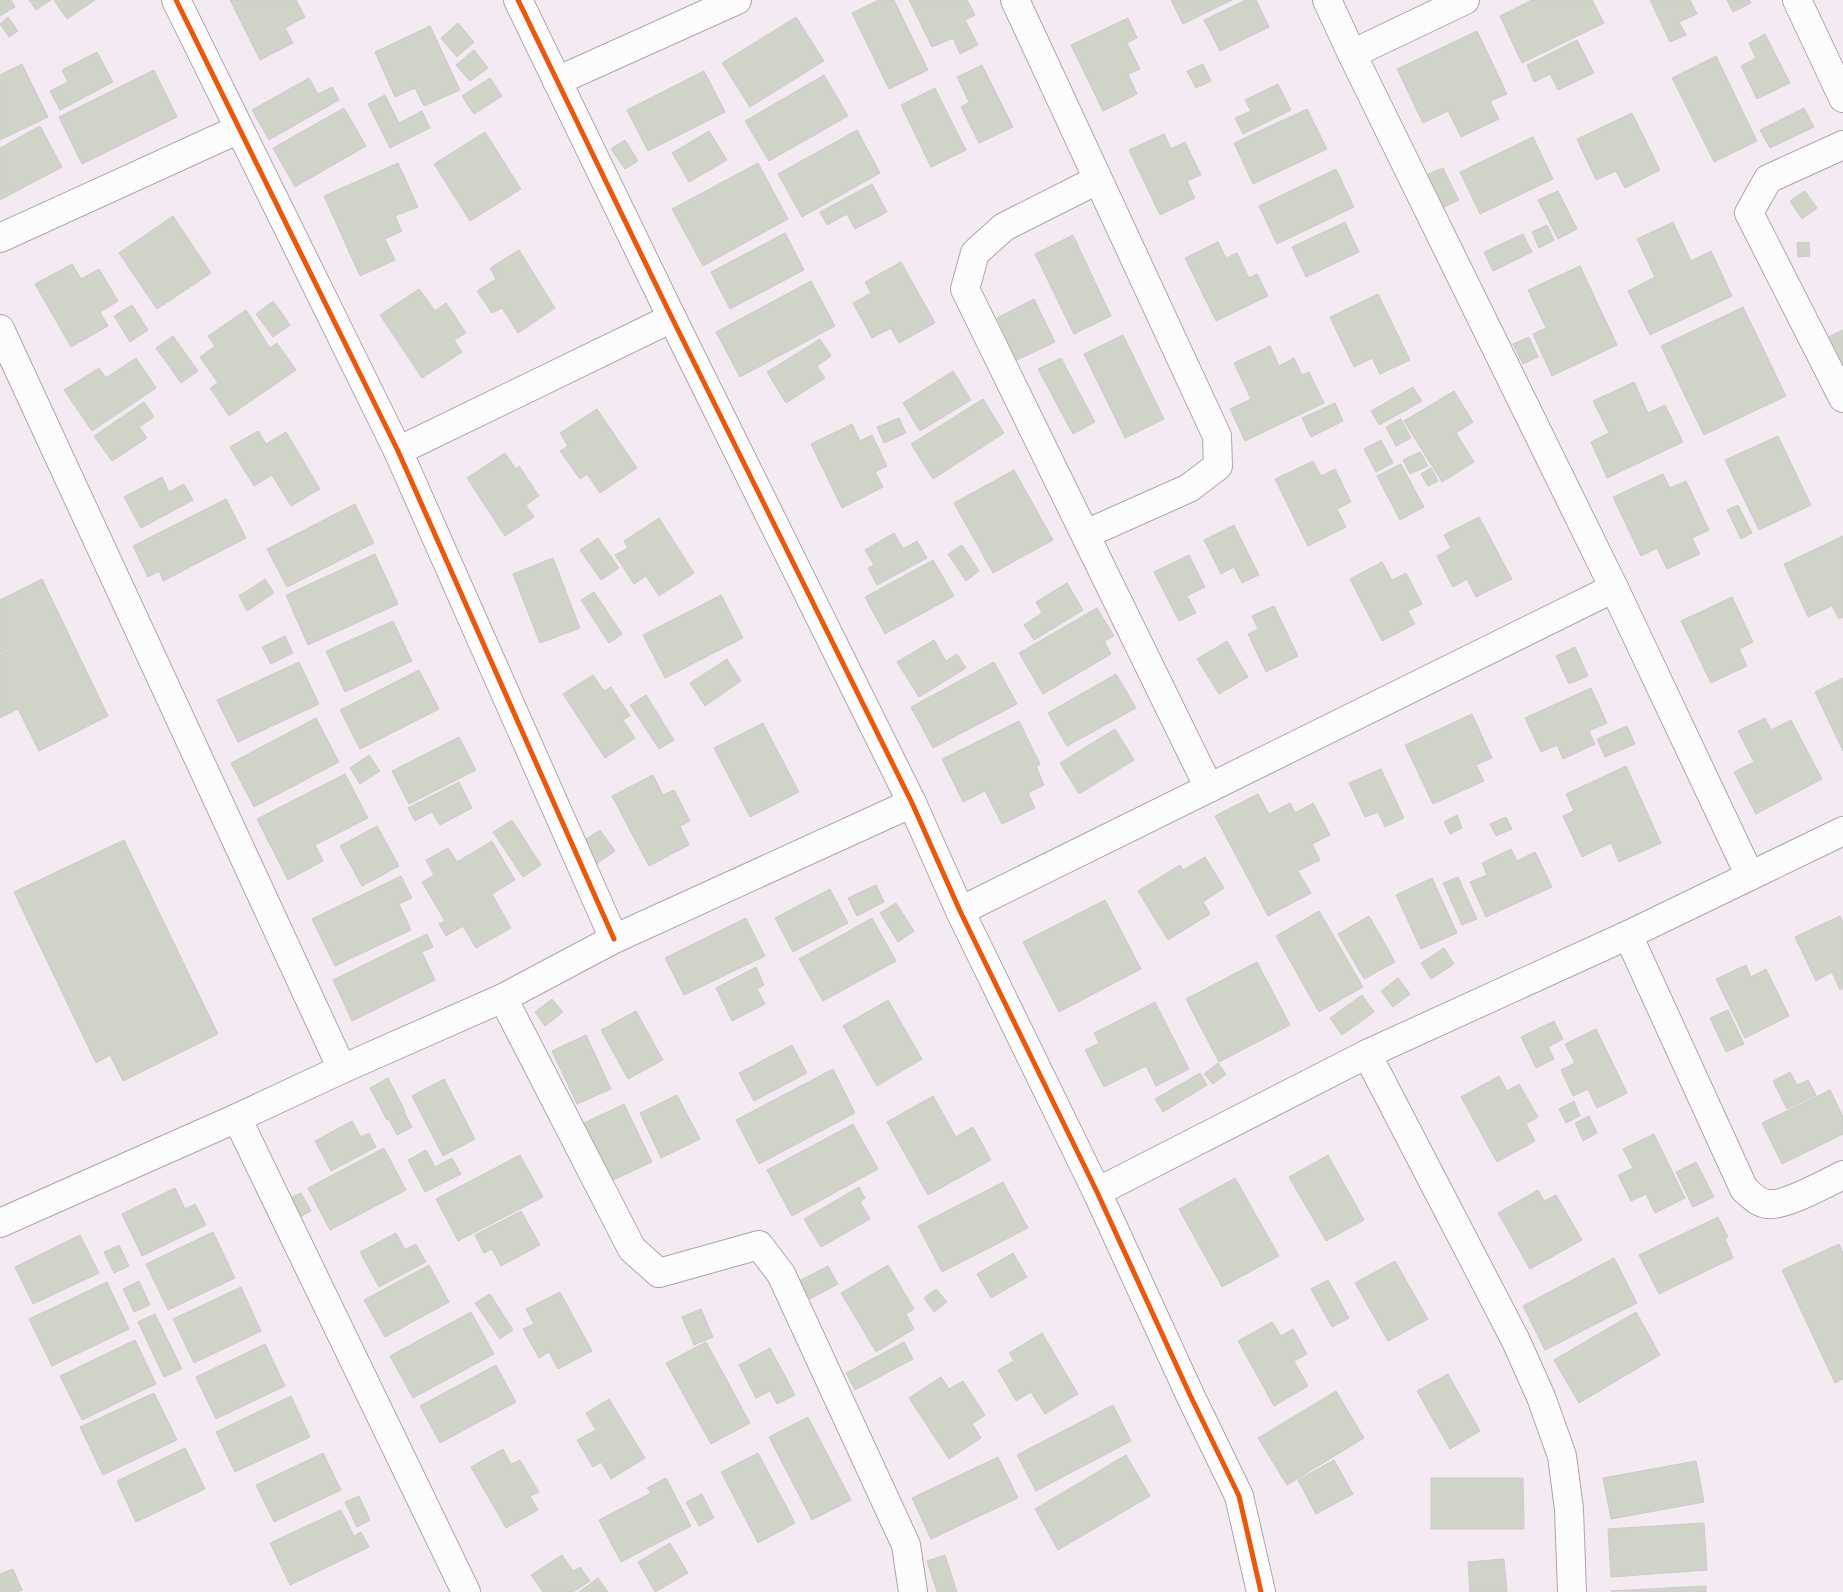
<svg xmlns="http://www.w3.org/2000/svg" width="1843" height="1592" viewBox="0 0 1843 1592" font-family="'Nunito Sans',sans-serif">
<rect width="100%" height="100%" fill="#f4eaf2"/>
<g fill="#d0d4c8" stroke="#cccaca">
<polygon points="0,0 11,0 15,7 0,16"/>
<polygon points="29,0 51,0 36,10"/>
<polygon points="54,0 95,0 67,19"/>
<polygon points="230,0 296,0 305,17 285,28 293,43 260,60"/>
<polygon points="879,0 894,0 928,70 889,89 852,13"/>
<polygon points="909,0 967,0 975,15 965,20 978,45 960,54 953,38 932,47"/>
<polygon points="1171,0 1232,0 1183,24"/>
<polygon points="1246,0 1256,0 1269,27 1220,51 1204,20"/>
<polygon points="1532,0 1592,0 1604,23 1522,63 1500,16"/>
<polygon points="1650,0 1690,0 1697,14 1679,22 1686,35 1670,42"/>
<polygon points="1727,0 1749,0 1751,3 1733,12"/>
<polygon points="8,17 18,31 9,37 0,24"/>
<polygon points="796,17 824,61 750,107 722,63"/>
<polygon points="1128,18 1137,38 1127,43 1140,69 1128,74 1137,94 1103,111 1071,45"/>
<polygon points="458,23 474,42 457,57 441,38"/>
<polygon points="430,26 460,90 424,106 415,88 395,97 375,52"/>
<polygon points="1477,31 1507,94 1490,101 1499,119 1461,137 1448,111 1423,123 1397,69"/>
<polygon points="1765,34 1790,83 1757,99 1741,66 1756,58 1749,43"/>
<polygon points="1577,40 1594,73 1558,90 1550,74 1534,82 1527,65"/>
<polygon points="474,50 488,68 470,81 456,65"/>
<polygon points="97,52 113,82 60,110 50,91 68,82 62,70"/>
<polygon points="1716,56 1757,141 1714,162 1672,78"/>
<polygon points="22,64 48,117 0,140 0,75"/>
<polygon points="1203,64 1211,81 1196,88 1187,71"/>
<polygon points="982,65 1013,127 979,143 961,107 969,102 957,77"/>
<polygon points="154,70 177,117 82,164 59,117"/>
<polygon points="704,71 725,112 648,151 627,110"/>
<polygon points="824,75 848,116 769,161 745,121"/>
<polygon points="309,78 318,94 332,87 339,100 269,140 252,110"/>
<polygon points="490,78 502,96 474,114 462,96"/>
<polygon points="1278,84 1291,110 1243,134 1235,118 1251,111 1245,100"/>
<polygon points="935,88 966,150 931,167 901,105"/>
<polygon points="385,95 399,123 422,111 430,128 390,148 368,104"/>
<polygon points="344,108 366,146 295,187 273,148"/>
<polygon points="1804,108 1814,127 1770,148 1760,130"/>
<polygon points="1307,109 1327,149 1253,184 1234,143"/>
<polygon points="1632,113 1660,170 1625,188 1616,171 1596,180 1577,139"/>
<polygon points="40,126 62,167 0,200 0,148"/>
<polygon points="857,130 880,173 802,217 778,174"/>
<polygon points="709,131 727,160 689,182 672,153"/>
<polygon points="485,132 521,189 470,221 434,164"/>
<polygon points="1164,134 1171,149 1185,142 1201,175 1187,181 1195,198 1160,215 1129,150"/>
<polygon points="1533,137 1553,179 1480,214 1460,172"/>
<polygon points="625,140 638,161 625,169 611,149"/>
<polygon points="398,163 418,207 395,216 402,231 385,239 395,260 360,276 324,196"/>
<polygon points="758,163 788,219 703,266 672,209"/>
<polygon points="1443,168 1459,200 1442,208 1426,175"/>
<polygon points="1336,169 1354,207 1277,244 1259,206"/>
<polygon points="872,184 887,212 855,229 847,214 827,225 820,212"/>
<polygon points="1558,191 1577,229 1558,239 1538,200"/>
<polygon points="1805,191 1817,208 1802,219 1790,201"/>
<polygon points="173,216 211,273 157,309 119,253"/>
<polygon points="1345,222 1359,252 1306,277 1292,247"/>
<polygon points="1673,222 1691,261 1711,251 1732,296 1650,335 1628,291 1655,277 1637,239"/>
<polygon points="1547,225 1554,240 1539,248 1532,232"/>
<polygon points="785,233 804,270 730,309 711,272"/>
<polygon points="1523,234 1532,252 1493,271 1484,252"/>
<polygon points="1073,235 1111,316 1074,334 1035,254"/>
<polygon points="1218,242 1226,258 1237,253 1249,278 1257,274 1268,296 1216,321 1185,258"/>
<polygon points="1809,242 1810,256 1798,257 1797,243"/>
<polygon points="519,250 555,308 518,333 502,308 492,313 477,291 496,279 490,268"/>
<polygon points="901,262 935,323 899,343 891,328 872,338 853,303 871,293 865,282"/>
<polygon points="72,264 81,279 99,269 118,301 100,312 108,326 71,347 35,284"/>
<polygon points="1580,266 1617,345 1552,376 1533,334 1546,328 1528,290"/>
<polygon points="811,281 835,326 740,377 716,332"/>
<polygon points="419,289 435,311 446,303 466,333 454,340 462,352 422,378 380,315"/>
<polygon points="1378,294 1410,360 1380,374 1372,358 1354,367 1330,317"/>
<polygon points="1034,299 1055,342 1017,360 997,318"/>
<polygon points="273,301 290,325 273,337 256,314"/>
<polygon points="132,305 148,330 130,342 114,316"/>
<polygon points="1743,307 1786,396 1704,435 1661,346"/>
<polygon points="246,310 270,348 277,343 296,370 229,416 210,388 218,383 200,357 215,346 208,336"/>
<polygon points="1843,330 1843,373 1826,338"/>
<polygon points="1123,335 1164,419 1125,438 1084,354"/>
<polygon points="173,336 198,371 181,383 156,348"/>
<polygon points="1529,337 1538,357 1523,364 1513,344"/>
<polygon points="820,339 831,356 817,366 825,378 786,403 767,372"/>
<polygon points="1270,346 1279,366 1294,358 1302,375 1309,372 1324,403 1245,441 1230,409 1251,399 1234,363"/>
<polygon points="136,358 156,388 92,431 64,390 99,368 106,378"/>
<polygon points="1061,358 1095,422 1073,434 1038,369"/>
<polygon points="953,371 971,400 920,431 903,403"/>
<polygon points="1634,382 1648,413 1665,405 1683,442 1607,478 1591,442 1609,433 1593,401"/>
<polygon points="1413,387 1422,401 1379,425 1371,411"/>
<polygon points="1454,391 1473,422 1456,433 1474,462 1442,482 1404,421"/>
<polygon points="983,399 1004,433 933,479 911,444"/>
<polygon points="144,402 154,417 139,427 147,438 112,461 94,436"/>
<polygon points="1335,403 1343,421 1311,437 1302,418"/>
<polygon points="597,409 637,468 600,493 587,474 580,479 560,451 568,446 560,433"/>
<polygon points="899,418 906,433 884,443 877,427"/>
<polygon points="1401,419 1411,438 1396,446 1386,427"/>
<polygon points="852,424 860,441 872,435 887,466 875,472 883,487 842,508 811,444"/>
<polygon points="258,431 266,444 286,432 320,489 291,506 272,475 254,486 230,447"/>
<polygon points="1778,436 1811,505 1759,530 1725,460"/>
<polygon points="1381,440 1393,463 1376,472 1364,449"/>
<polygon points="1420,452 1428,466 1410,474 1403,460"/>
<polygon points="505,453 516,469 519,466 539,496 526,505 534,517 505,536 467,478"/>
<polygon points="1313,461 1321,476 1335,469 1351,502 1337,509 1346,527 1308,546 1275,479"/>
<polygon points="1401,464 1424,507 1400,520 1377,476"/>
<polygon points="1431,468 1438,481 1428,486 1421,474"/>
<polygon points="1014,470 1053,540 993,573 954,503"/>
<polygon points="1663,474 1670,488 1686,481 1709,530 1692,538 1700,554 1667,569 1657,548 1641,556 1613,497"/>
<polygon points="162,477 169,492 184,484 193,500 141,528 124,497"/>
<polygon points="226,499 246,538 163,581 159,571 148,577 133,546"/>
<polygon points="355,504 374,543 287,587 267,549"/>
<polygon points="1738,505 1752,533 1741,539 1727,510"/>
<polygon points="1479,517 1512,579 1476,597 1467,579 1453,587 1437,556 1451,548 1444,535"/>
<polygon points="659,518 694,573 659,596 646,576 634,584 615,555 628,548 624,541"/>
<polygon points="1234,525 1259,575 1242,583 1234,567 1221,574 1204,540"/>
<polygon points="894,533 903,549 917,541 927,558 877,585 868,568 874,565 865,550"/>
<polygon points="1843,536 1843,617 1839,619 1832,606 1808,617 1784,564"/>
<polygon points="598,538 619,568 601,580 580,550"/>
<polygon points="962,545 979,571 966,581 948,554"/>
<polygon points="375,554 398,604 308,645 286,595"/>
<polygon points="1189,555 1205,587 1187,596 1196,613 1179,621 1154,572"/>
<polygon points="553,558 580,628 540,643 513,574"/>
<polygon points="933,560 954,596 885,634 865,597"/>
<polygon points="1382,562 1392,580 1406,573 1422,604 1408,611 1415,624 1382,641 1350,579"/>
<polygon points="42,579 108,716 39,751 18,709 0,718 0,655 2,654 0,651 0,600"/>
<polygon points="265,579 274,593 247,611 239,596"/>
<polygon points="1067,583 1083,610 1034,640 1024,625 1042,613 1036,602"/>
<polygon points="594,592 622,634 609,643 581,600"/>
<polygon points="721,595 743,638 665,678 643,635"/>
<polygon points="1732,597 1753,642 1739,649 1747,666 1711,683 1681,621"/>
<polygon points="1274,606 1298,656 1266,672 1248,634 1258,629 1252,616"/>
<polygon points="1097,608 1114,636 1104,641 1111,654 1043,694 1019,653"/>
<polygon points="393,621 412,661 345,692 326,651"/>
<polygon points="285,636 293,653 271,664 262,647"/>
<polygon points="934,640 946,661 957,654 966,668 919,697 897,662"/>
<polygon points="1227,641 1248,677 1219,694 1197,659"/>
<polygon points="1575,647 1588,676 1569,684 1556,656"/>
<polygon points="727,659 741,681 705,706 690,683"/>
<polygon points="299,662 319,704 238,742 217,700"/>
<polygon points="994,662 1017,704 933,748 911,707"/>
<polygon points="419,670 439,709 360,749 340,710"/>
<polygon points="1116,674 1136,708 1067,746 1048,713"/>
<polygon points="593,675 604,691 611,687 630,716 623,720 635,738 605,758 563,694"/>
<polygon points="1843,678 1843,751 1815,692"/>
<polygon points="1591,688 1607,723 1589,731 1595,744 1563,759 1557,745 1541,752 1525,718"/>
<polygon points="646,695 674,740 659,749 630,705"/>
<polygon points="1472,714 1492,758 1476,765 1484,781 1433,804 1405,745"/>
<polygon points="316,718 339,762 254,807 231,763"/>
<polygon points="1765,718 1771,730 1791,720 1822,779 1756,814 1734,772 1754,762 1738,731"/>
<polygon points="1019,721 1040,764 1036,766 1044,785 1028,793 1035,808 1002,824 985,791 963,802 942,759"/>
<polygon points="763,723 799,792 750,817 714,748"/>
<polygon points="1627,726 1635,744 1605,757 1597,739"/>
<polygon points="1115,729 1134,760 1079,794 1060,763"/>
<polygon points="459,737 476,770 409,804 392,771"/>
<polygon points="369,755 380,771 360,784 350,768"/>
<polygon points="1626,766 1661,843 1619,862 1611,843 1582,857 1563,816 1574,811 1566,794"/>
<polygon points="1381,769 1404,818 1385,827 1378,812 1365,817 1349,783"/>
<polygon points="345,774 368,818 315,845 323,861 288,880 257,819"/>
<polygon points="653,775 663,795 674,790 690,821 680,826 689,845 649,866 612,796"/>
<polygon points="459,782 472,808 440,825 432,812 415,821 408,808"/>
<polygon points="1258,794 1269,814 1290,803 1295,813 1313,803 1330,835 1312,844 1320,860 1298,871 1311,893 1268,916 1215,816"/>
<polygon points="1457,815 1462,828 1450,834 1444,822"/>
<polygon points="1506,817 1512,829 1496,836 1490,824"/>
<polygon points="512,820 541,865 523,877 493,832"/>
<polygon points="377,826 399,866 362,886 340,846"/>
<polygon points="600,830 615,851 595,865 580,843"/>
<polygon points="124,840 218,1034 123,1081 110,1055 96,1063 14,892"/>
<polygon points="492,841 515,880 492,894 511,928 476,948 463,926 446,936 439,924 445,921 422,882 434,875 426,860 448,848 457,862"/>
<polygon points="1511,849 1517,861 1535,852 1552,887 1486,917 1470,882 1487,875 1482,863"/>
<polygon points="1205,857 1224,888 1203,902 1210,914 1168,940 1138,891 1180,865 1183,870"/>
<polygon points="401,876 412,898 399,904 411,930 335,966 312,919"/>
<polygon points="1458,877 1477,919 1462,925 1443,883"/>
<polygon points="1432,878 1457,933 1421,949 1396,895"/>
<polygon points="876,885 884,902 857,916 848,898"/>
<polygon points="830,889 848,923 793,952 775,918"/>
<polygon points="1105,900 1141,969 1059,1012 1023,942"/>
<polygon points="896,903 914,931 898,942 880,913"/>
<polygon points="1319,911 1363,987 1319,1012 1276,936"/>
<polygon points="1369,916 1395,962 1364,979 1338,934"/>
<polygon points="1840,916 1843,922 1843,988 1840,990 1832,972 1816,981 1795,937"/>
<polygon points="746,918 765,956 684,995 665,958"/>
<polygon points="872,918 896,961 823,1001 799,959"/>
<polygon points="427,934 433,947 422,952 435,980 352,1021 333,980"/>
<polygon points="1444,948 1454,964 1431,979 1421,963"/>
<polygon points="1257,962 1290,1025 1219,1062 1186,999"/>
<polygon points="1746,965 1751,977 1766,969 1789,1016 1745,1038 1716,979"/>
<polygon points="756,967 764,985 757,989 765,1004 732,1021 716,988"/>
<polygon points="1398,978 1410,994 1393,1007 1381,991"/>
<polygon points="1362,995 1374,1012 1342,1035 1330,1018"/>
<polygon points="552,999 563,1012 545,1026 535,1012"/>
<polygon points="888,1000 922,1059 877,1086 843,1026"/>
<polygon points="1155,1002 1189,1069 1156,1086 1146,1066 1104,1087 1085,1050 1099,1043 1094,1033"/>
<polygon points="1728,1010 1744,1044 1726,1052 1710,1018"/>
<polygon points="636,1011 663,1060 628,1079 601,1030"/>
<polygon points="1554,1021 1563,1039 1548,1047 1554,1059 1536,1068 1521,1037"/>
<polygon points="1596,1029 1627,1093 1597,1108 1588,1089 1573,1096 1561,1070 1575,1063 1565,1044"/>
<polygon points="586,1035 611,1089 577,1104 552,1051"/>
<polygon points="792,1045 807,1073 754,1101 739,1073"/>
<polygon points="1218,1063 1226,1074 1213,1084 1204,1074"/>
<polygon points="833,1069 855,1113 759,1164 736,1120"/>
<polygon points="1790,1072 1797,1085 1808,1080 1816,1095 1787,1109 1773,1081"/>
<polygon points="1200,1073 1207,1085 1163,1112 1155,1099"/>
<polygon points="1499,1076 1507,1091 1519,1084 1538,1117 1526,1124 1535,1141 1497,1162 1461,1097"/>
<polygon points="388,1078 405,1111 387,1120 370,1088"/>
<polygon points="444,1079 475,1139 443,1156 412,1096"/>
<polygon points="1830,1090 1843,1117 1843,1134 1782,1164 1762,1123"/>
<polygon points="677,1095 700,1139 661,1158 640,1113"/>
<polygon points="933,1096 956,1137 973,1127 991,1160 928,1195 887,1122"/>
<polygon points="1574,1101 1580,1116 1566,1123 1559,1109"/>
<polygon points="624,1104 652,1162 611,1181 582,1124"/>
<polygon points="404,1112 412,1127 397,1135 389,1120"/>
<polygon points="1589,1116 1597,1133 1583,1141 1575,1123"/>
<polygon points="352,1121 361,1137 369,1133 376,1147 331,1171 315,1141"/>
<polygon points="853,1124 878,1169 792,1216 767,1170"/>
<polygon points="1654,1134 1685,1198 1655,1213 1646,1194 1631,1201 1618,1175 1633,1168 1623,1149"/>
<polygon points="384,1148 406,1190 330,1230 308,1188"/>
<polygon points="426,1150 435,1167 452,1158 461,1174 425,1192 408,1160"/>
<polygon points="520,1155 543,1197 458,1241 436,1199"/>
<polygon points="1328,1155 1364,1220 1326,1241 1289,1177"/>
<polygon points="1696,1162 1714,1197 1693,1207 1676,1172"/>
<polygon points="1235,1178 1279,1256 1222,1287 1179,1209"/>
<polygon points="1003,1182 1028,1228 942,1272 918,1226"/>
<polygon points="859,1187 865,1198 860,1202 870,1219 821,1247 804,1219"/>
<polygon points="175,1188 185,1209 195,1204 206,1225 142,1256 122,1214"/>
<polygon points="1538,1190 1544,1201 1556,1195 1582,1240 1530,1269 1498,1213"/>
<polygon points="301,1193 311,1211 298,1218 288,1199"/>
<polygon points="521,1211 540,1245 501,1266 492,1249 484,1253 475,1235"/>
<polygon points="1718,1217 1728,1237 1725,1239 1733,1258 1659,1294 1639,1255"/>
<polygon points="213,1232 235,1278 168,1310 146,1264"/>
<polygon points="396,1233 405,1250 416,1244 426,1262 379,1287 360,1252"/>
<polygon points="80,1235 99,1273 33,1304 15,1267"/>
<polygon points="1839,1244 1843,1253 1843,1379 1835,1383 1782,1270"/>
<polygon points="119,1245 129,1266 114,1273 104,1252"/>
<polygon points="1013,1253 1027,1277 991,1298 977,1274"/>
<polygon points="1614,1258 1637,1303 1545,1350 1523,1306"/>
<polygon points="1395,1261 1428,1319 1388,1341 1355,1283"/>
<polygon points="429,1265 449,1302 385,1337 364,1300"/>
<polygon points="888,1265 914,1309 906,1314 914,1329 876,1352 841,1293"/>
<polygon points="828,1266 838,1284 810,1299 799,1281"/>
<polygon points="1328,1280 1349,1318 1332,1327 1311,1289"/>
<polygon points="139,1281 150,1305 134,1312 123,1289"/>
<polygon points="107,1282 129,1329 52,1366 29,1319"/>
<polygon points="241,1287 261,1331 194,1363 173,1319"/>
<polygon points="936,1289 947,1302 934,1312 924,1298"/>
<polygon points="560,1292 592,1351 558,1369 549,1352 539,1358 523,1329 534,1324 526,1309"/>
<polygon points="490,1294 513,1330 500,1339 475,1303"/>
<polygon points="701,1309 713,1337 694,1345 682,1317"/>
<polygon points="471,1312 494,1354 413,1398 390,1356"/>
<polygon points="1636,1312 1660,1355 1579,1403 1554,1360"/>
<polygon points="155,1314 182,1369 164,1377 138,1322"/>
<polygon points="1272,1322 1281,1336 1293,1329 1307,1354 1294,1361 1308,1386 1274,1406 1238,1341"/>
<polygon points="1042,1333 1078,1394 1045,1414 1031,1392 1016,1401 998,1370 1014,1361 1009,1353"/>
<polygon points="135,1340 156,1384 82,1420 60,1376"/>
<polygon points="706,1342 750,1423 711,1444 666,1363"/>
<polygon points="904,1342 913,1359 855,1390 846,1373"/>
<polygon points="265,1344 285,1386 216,1419 196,1377"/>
<polygon points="770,1348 795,1395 777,1404 770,1391 756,1398 739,1365"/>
<polygon points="496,1365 516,1402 440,1443 420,1406"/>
<polygon points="1448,1374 1480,1431 1450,1449 1417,1391"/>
<polygon points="941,1377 949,1389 963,1381 985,1415 972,1424 981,1438 949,1459 909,1398"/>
<polygon points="1336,1391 1364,1438 1287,1485 1258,1438"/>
<polygon points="154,1393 177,1440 103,1475 80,1427"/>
<polygon points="291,1396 310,1437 235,1472 216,1432"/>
<polygon points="609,1399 645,1458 611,1479 601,1462 593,1467 577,1440 596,1430 586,1413"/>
<polygon points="1113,1405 1131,1441 1036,1491 1017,1455"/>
<polygon points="808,1417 851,1500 812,1520 769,1437"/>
<polygon points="185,1448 205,1489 136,1522 117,1481"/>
<polygon points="503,1449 511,1464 520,1460 539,1492 530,1496 538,1510 506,1528 471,1467"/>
<polygon points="323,1453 341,1490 274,1522 256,1485"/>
<polygon points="758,1453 795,1523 758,1543 721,1472"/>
<polygon points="1126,1455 1150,1496 1058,1550 1035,1509"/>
<polygon points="998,1457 1018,1498 931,1539 912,1498"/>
<polygon points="1334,1460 1353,1494 1316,1514 1298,1480"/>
<polygon points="1696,1461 1704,1502 1611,1519 1603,1478"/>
<polygon points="666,1478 691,1526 621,1562 599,1520 651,1493 647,1488"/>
<polygon points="1431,1478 1523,1478 1524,1529 1431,1529"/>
<polygon points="702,1494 714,1518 699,1526 686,1502"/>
<polygon points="359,1496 370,1520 357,1527 345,1502"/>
<polygon points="341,1510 354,1536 361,1532 369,1547 290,1585 270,1543"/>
<polygon points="1704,1523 1707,1570 1611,1577 1608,1529"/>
<polygon points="670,1543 688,1573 655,1592 638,1562"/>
<polygon points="562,1555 573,1571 580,1567 590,1581 573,1592 543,1592 531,1575"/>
<polygon points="945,1555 957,1592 937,1592 927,1561"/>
<polygon points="1504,1559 1507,1592 1470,1592 1468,1562"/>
<polygon points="13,1569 22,1590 16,1592 0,1592 0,1574"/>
<polygon points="598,1578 608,1592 579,1592"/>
<polygon points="1706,1586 1706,1592 1611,1591"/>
</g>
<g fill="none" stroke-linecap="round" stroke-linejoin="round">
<g stroke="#aca5ab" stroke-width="30">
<g id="minor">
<polyline points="176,0 398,451 614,939"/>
<polyline points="518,0 672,318 912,803 960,911 1097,1192 1190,1395 1239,1496 1261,1592"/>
<polyline points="1015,0 1217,436 1218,466 1189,488 1086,534"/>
<polyline points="1327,0 1352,54 1614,588 1750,876"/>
<polyline points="1797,0 1843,98"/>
<polyline points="1352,54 1465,0"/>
<polyline points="557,81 737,0"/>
<polyline points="1843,145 1768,179 1749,213 1843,398"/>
<polyline points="1097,180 1004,227 975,253 965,289 1209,788"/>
<polyline points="0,238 239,129"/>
<polyline points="0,329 342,1069"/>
<polyline points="398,451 672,318"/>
<polyline points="960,911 1614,588"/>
<path d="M1628,935L1744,1189C1751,1195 1758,1203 1767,1204C1783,1207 1827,1183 1843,1175"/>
<polyline points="503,998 632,1249 659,1273 759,1245 781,1274 906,1545 913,1592"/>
<polyline points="1367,1054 1515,1339 1541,1397 1562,1456 1569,1509 1572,1592"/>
<polyline points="237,1118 466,1592"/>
<polyline points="1097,1192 1367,1054 1628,935 1843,831"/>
<polyline points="0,1223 237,1118 342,1069 503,998 614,939 912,803"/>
</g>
</g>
<use href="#minor" stroke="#fdfcfd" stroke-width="28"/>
<g stroke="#fef7fe" stroke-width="8">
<g id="cycleway">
<polyline points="176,0 398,451 614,939"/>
<polyline points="518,0 672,318 912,803 960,911 1097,1192 1190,1395 1239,1496 1261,1592"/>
</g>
</g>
<use href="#cycleway" stroke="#e8590c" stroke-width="5"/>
</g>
</svg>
